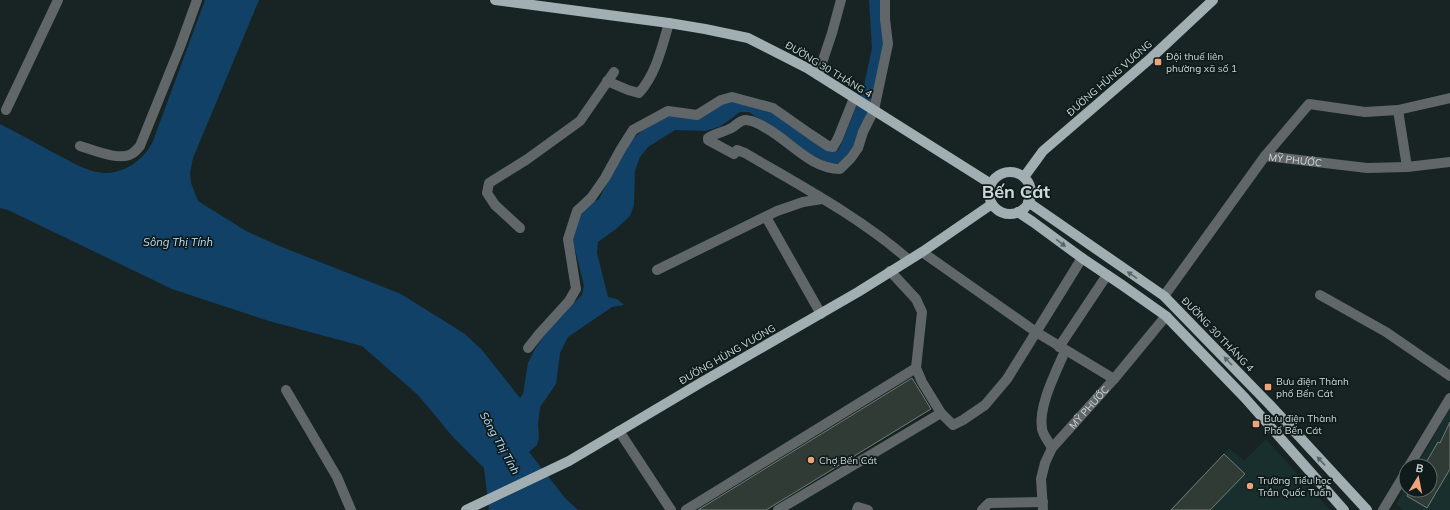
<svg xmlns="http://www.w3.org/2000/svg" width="1450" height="510" viewBox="0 0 1450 510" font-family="Mulish,sans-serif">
<rect width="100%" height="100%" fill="#172423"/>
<g fill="#182f2d">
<polygon points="1450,408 1450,510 1403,510 1396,504 1406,486 1406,490 1430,490 1430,466 1417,466"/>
<polygon points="1266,439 1330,510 1169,510 1229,448 1244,461"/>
</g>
<path fill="#124167" d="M205,0H259L193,158L190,173L191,183L198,201L246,231L277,245L401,294L465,334L482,350L520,398L523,394L528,363L535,349L547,331L562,314L582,295L584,286L573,241L576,222L585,207L599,199L626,145L642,131L670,114L691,116L729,100L770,110L830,151L835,152L839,149L863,90L872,48L869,0H882L885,37L876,90L852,151L839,163L830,164L808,153L749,112H740L721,126L706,131L675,130L648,147L640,157L635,171L634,205L630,216L616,229L598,242L597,253L608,297L617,299L624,305L612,307L568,337L560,353L556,384L540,407L538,425L539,438L537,445L529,452L565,498L578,510H489L484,468L453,437L418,395L362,346L269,321L172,289L8,210L0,208V124C17,133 35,142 52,152C67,159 86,172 103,173C124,174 144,160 153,141Z"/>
<g fill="#303b35" stroke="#717e77">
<polygon points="912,378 931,409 766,510 698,510"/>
<polygon points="1450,422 1450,469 1427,508 1407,496 1410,490 1430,490 1430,466 1424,466 1438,442 1440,443"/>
<polygon points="1224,454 1245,474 1210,510 1171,510"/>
</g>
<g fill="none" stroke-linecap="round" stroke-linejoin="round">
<g stroke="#616769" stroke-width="10">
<path d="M885,0V19L888,44L874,110L863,132L858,148L851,158L840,169C811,169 790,141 766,128C761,125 753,120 746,120C740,120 738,124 733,127C725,132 716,133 708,138V140L734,154L737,150L745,153C801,186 860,217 909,260"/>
<polyline points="818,75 832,33 841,0"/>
<path d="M607,81L628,90L639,93C656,74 662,47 669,23"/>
<polyline points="6,110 58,0"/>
<polyline points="1398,110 1407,167"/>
<path d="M80,146C93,150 121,162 133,153C136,151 138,148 140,146L180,47L197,0"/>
<polyline points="1265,156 1309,104 1365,112 1398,110 1450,98"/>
<polyline points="766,217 821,314"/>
<polyline points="520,228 495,205 487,193 489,183 526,160 580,121 614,72"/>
<polyline points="922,252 1036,332 1114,379"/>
<polyline points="657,270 777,211 803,202 822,199"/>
<polyline points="890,271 916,299 922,312 916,368 922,382 941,413 953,425 963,420 985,405 1007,379 1082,258"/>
<polyline points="1320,295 1386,332 1450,376"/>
<path id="s1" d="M1164,296L1265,156L1367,168L1407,167L1450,162"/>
<polyline points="1059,347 1107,275"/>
<polyline points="528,348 539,334 569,301 576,289 568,239 577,211 591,198 605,178 621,149 633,130 668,111 697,115 721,100 732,97 773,108 810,134 828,146 833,147 838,138 854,98"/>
<polyline points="286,390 337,477 351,510"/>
<polyline points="619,431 671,510"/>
<path d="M1052,448C1049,442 1043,435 1042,429C1038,406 1056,372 1065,351"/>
<polyline points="1409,466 1450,398"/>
<polyline points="686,510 916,368"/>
<polyline points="778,510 941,413"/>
<polyline points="857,510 858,507 868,510"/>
<polyline points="982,510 989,503 1043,502"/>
<path id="s2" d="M1043,510L1041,479L1045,463L1052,448L1114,379L1166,316"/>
<polyline points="1383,510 1406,472"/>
</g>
<g stroke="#a1aeb2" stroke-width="10">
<polyline points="495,0 669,23 705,29 748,38 807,68 991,184"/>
<circle cx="1010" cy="193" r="21"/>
<polyline points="1024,177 1043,151 1151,58 1213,0"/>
<polyline points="1028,202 1164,296 1270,405 1367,510"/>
<polyline points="1018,212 1033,222 1082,258 1122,285 1166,316 1245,398 1344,510"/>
<polyline points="466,510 569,461 702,382 858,292 922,252 992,204"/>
</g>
</g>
<defs><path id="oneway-solid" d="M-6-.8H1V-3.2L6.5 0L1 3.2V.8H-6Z"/></defs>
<g fill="#586466">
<use href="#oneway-solid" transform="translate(1061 243) rotate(37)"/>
<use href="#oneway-solid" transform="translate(1132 275) rotate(-146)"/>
<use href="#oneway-solid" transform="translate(1228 361) rotate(-134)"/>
<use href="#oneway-solid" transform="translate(1321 461) rotate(-133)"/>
</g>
<g fill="#f0a278" stroke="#0e1b1a" stroke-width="1.5">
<rect x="1154" y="58" width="8" height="8" rx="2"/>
<rect x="1264" y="383" width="8" height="8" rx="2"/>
<rect x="1252" y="420" width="8" height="8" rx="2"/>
<circle cx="811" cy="460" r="4"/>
<circle cx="1250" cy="486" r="4"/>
</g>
<g text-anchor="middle" stroke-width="3.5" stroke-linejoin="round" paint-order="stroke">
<g font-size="10" fill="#d0d8d8" stroke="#0e1b1a" text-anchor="start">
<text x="1166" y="60">Đội thuế liên<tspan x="1166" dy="12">phường xã số 1</tspan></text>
<text x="1276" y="385">Bưu điện Thành<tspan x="1276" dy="12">phố Bến Cát</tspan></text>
<text x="1264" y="422">Bưu điện Thành<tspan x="1264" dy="12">Phố Bến Cát</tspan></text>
<text x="819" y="464">Chợ Bến Cát</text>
<text x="1258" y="484">Trường Tiểu học<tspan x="1258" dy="12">Trần Quốc Tuấn</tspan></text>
</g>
<g font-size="10" fill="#d0d8d8" stroke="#0e1b1a">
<text transform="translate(829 69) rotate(31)" y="4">ĐƯỜNG 30 THÁNG 4</text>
<text transform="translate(1109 78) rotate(-41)" y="4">ĐƯỜNG HÙNG VƯƠNG</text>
<text dy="4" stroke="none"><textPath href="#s1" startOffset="203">MỸ PHƯỚC</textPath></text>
<text transform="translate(1218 334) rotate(46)" y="4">ĐƯỜNG 30 THÁNG 4</text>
<text transform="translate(727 354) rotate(-30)" y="4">ĐƯỜNG HÙNG VƯƠNG</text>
<text dy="4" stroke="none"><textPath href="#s2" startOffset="119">MỸ PHƯỚC</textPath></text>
</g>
<g font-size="11" font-style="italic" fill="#bfdffd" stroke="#0e1b1a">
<text x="178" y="246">Sông Thị Tính</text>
<text transform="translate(500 443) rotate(61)" y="4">Sông Thị Tính</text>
</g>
<g font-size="18" font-weight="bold" fill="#d0d8d8" stroke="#0e1b1a">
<text x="1016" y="198">Bến Cát</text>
</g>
</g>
<g transform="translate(1418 478) rotate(10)"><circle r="19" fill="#0e1b1a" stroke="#5c6766"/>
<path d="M0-3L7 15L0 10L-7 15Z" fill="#f0a278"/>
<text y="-6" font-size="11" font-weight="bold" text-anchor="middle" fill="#d0d8d8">B</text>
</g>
</svg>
